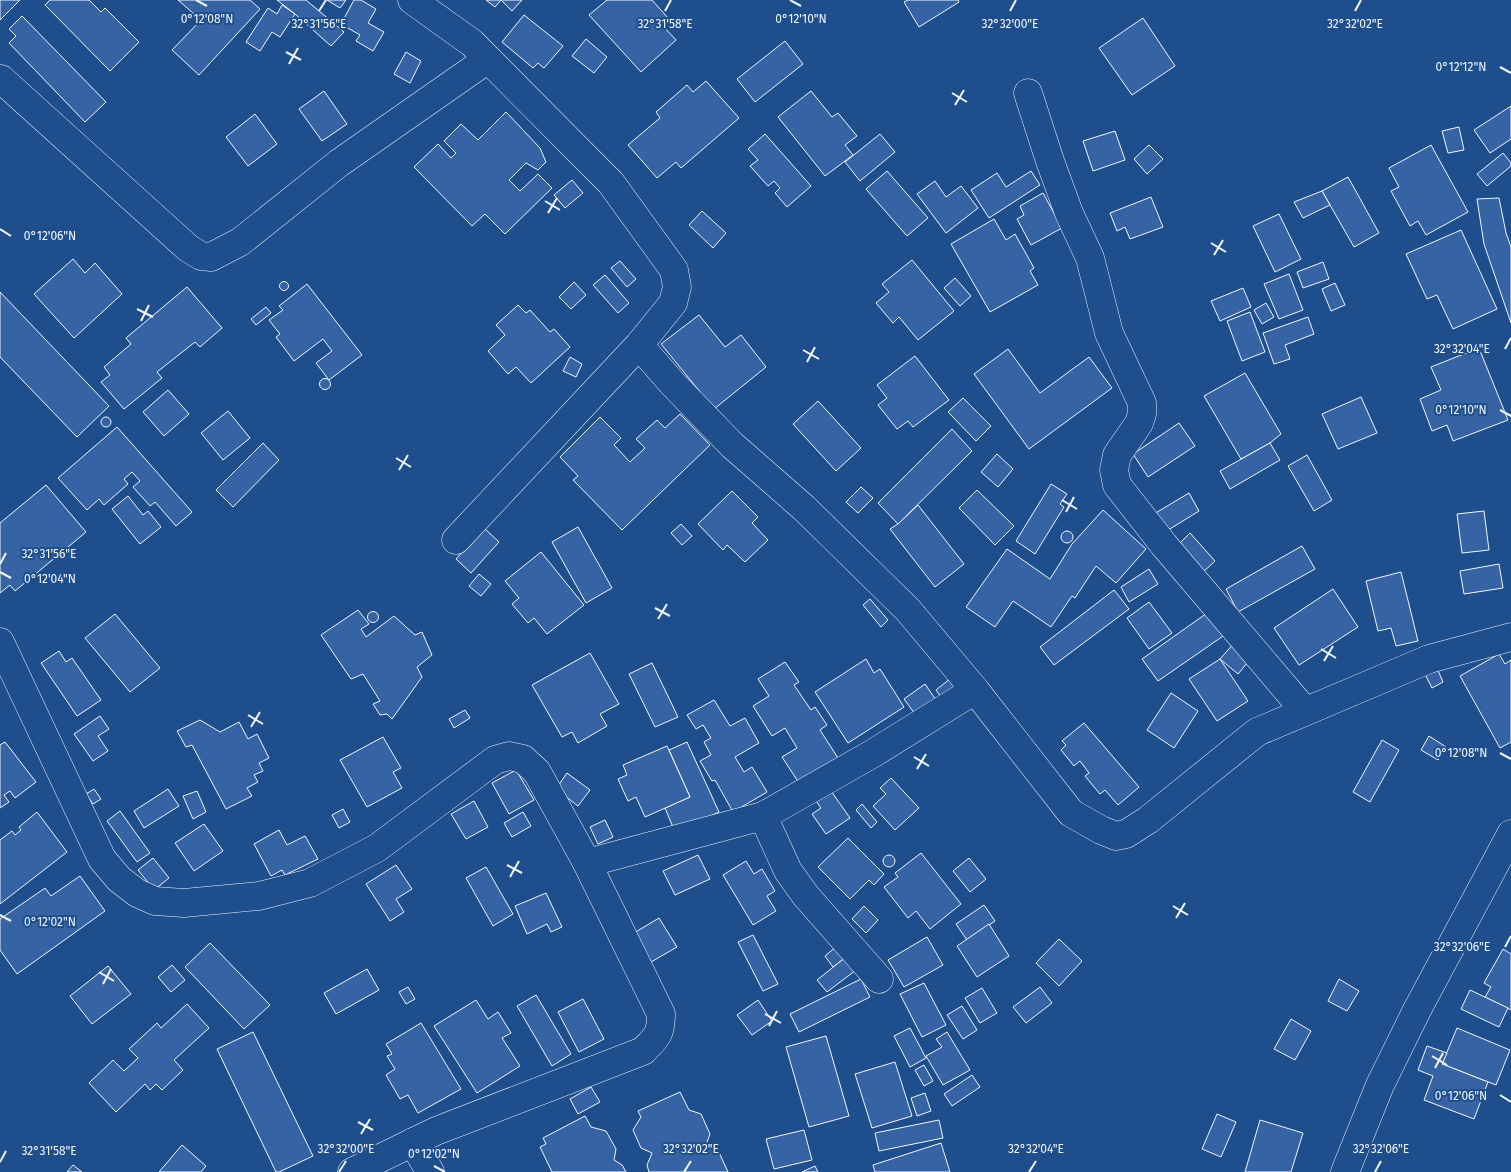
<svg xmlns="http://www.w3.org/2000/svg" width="1511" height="1172" viewBox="0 0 1511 1172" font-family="'Fira Sans',sans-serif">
<rect width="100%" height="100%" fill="#1f4e8c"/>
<g fill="#3563a3" stroke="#f2f6ff">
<polygon points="0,0 20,0 0,20"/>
<polygon points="50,0 89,0 101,12 105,8 139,42 110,71 45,5"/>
<polygon points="178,0 250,0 260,9 199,75 172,50 201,20"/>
<polygon points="277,0 306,0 344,32 331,46 295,14"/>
<polygon points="327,0 346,0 340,8"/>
<polygon points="354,0 361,0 376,9 368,23 384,32 373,51 356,41 360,35 341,24"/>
<polygon points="486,0 522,0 512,11 501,0 495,7"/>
<polygon points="607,0 652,0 668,18 661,24 676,40 641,72 589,15"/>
<polygon points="908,0 958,0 959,2 919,27 904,2"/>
<polygon points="282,5 295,14 280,37 272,32 260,51 246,42 268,8 277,14"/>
<polygon points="524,15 563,46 544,68 538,63 533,68 502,42"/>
<polygon points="22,16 106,102 85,122 9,43 16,36 9,29"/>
<polygon points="1143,18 1175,66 1132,95 1099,48"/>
<polygon points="586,39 607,57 594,73 572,56"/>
<polygon points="785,41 803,64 755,102 737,79"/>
<polygon points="406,52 421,61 410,83 394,74"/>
<polygon points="706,81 739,118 681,168 676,162 657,178 628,145 660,118 656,112 687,85 693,92"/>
<polygon points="324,91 347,124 322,141 299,109"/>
<polygon points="811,91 832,117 838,113 857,136 845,145 853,155 825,176 778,117"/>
<polygon points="1511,106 1511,139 1490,153 1474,130"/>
<polygon points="506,112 540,148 546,162 538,170 526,163 509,180 520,191 538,174 552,188 505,234 485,214 472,226 414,167 438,144 451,158 456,153 444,141 461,124 478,140"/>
<polygon points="255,114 277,144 248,166 226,137"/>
<polygon points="1459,127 1464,150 1448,153 1442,131"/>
<polygon points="1115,131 1125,160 1093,171 1083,141"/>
<polygon points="765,134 811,186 787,207 775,193 780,188 774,181 768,186 750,166 758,160 748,149"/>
<polygon points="880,134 895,152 860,181 845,162"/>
<polygon points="1149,145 1163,159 1147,174 1134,159"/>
<polygon points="1431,145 1468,212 1426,235 1418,221 1410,226 1391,191 1399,187 1389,168"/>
<polygon points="1503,153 1511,163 1511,166 1487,186 1477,174"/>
<polygon points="887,171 928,218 907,236 866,189"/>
<polygon points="1031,171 1040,185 989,218 971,190 997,173 1006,187"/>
<polygon points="1348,177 1379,233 1354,247 1322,191"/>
<polygon points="572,180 583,193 565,208 554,195"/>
<polygon points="935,181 946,197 961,186 978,208 946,233 917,194"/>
<polygon points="1322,191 1330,205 1303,218 1294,202"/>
<polygon points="1043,193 1062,228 1031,245 1017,219 1024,215 1020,206"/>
<polygon points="1151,197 1163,227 1130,239 1125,227 1117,231 1110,213"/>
<polygon points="1499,198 1506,233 1511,247 1511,323 1484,244 1477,199"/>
<polygon points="702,211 726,233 713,248 689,225"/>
<polygon points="1279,214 1301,259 1275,272 1253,226"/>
<polygon points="994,219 1006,240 1015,234 1034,268 1030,271 1038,285 990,312 951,244"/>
<polygon points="1461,230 1497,309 1453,329 1437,295 1427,299 1406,254"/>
<polygon points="73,259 85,273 95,263 122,294 74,338 34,294"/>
<polygon points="912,260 954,311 918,340 899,317 893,323 876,303 889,292 882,284"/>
<polygon points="620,261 636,279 627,287 611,268"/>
<polygon points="1323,262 1329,279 1303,288 1297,272"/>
<polygon points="1289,274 1303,310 1279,319 1264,284"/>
<polygon points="605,275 629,303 618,313 593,285"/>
<polygon points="955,278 971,296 960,306 944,288"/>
<circle cx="284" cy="286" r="4.5"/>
<polygon points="574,282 586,295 571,309 559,297"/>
<polygon points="1335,283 1345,305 1331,311 1322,289"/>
<polygon points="307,284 362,355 329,380 316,363 332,351 323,339 294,361 276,337 280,334 269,320 283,310 279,306"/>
<polygon points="187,287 222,328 200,347 195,342 157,372 162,378 124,409 101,382 110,375 104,367 131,344 126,338"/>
<polygon points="1243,288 1251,307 1220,321 1211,301"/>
<polygon points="0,292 109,406 77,437 0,357"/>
<polygon points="1266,303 1274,317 1262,324 1254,310"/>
<polygon points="518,305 526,313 530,310 550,332 554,329 570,347 531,383 516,367 508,374 488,351 505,335 496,325"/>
<polygon points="266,307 271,313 256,325 251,319"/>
<polygon points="1250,312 1265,352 1242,361 1227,321"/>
<polygon points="699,315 725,347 741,335 766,367 714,409 661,344"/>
<polygon points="1308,317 1314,334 1285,345 1290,359 1274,364 1263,333"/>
<polygon points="1479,348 1508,420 1453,441 1447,425 1432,431 1420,399 1441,390 1431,367"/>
<polygon points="1008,349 1040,393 1089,357 1112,388 1029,449 974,374"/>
<polygon points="915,356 949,400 913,427 908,421 897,429 878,405 887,398 877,385"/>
<polygon points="570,357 582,364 576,377 563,371"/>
<polygon points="1245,373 1281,434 1270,443 1241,459 1204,396"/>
<circle cx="325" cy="384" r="5.5"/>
<polygon points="168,390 189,414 164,436 143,412"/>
<polygon points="1361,397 1377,433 1338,449 1322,414"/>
<polygon points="963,398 991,426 976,441 948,412"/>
<polygon points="818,401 861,448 836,471 793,424"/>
<polygon points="228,411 250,438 223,460 201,433"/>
<polygon points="680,414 710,445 622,530 573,480 578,476 560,457 600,417 621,438 614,445 630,462 645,448 636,439 657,420 665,428"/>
<circle cx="106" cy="422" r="5"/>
<polygon points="1179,423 1195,446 1148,477 1133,454"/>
<polygon points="117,427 192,512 176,526 155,502 150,506 133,487 140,481 132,472 124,479 128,484 104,505 99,499 87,510 58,478"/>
<polygon points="952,429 972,451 898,524 878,503"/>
<polygon points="263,443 279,460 233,507 216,490"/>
<polygon points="1270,443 1280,460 1230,489 1220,471"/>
<polygon points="997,454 1013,469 998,487 981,472"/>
<polygon points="1307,455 1332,500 1314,511 1288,466"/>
<polygon points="1051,484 1067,494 1060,504 1064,507 1035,554 1016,541"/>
<polygon points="46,485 86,532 15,591 10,585 0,593 0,523"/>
<polygon points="861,487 873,498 858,513 846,502"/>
<polygon points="977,490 1014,526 995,545 959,508"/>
<polygon points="732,491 758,517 752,523 768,540 745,562 727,545 723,550 698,524"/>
<polygon points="1189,493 1199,511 1165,532 1154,514"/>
<polygon points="128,496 143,515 148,511 161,527 140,544 112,509"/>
<polygon points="918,505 964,564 935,587 890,529 898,524"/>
<polygon points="1103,510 1146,549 1116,583 1096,566 1075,598 1072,596 1051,627 1013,601 995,627 966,607 1007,549 1050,579 1072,544"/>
<polygon points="1484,511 1489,550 1462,553 1457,514"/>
<polygon points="681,524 692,536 682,545 671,533"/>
<polygon points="578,527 612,588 586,603 552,542"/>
<polygon points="484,528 499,542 471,573 456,559"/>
<circle cx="1067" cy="537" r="6"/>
<polygon points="1190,533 1215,561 1201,574 1176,547"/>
<polygon points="1302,546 1315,569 1238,612 1226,589"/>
<polygon points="541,552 584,605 547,634 534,618 528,623 512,604 519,598 505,581"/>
<polygon points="1499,564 1503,588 1464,594 1460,571"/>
<polygon points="1149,569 1158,584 1129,602 1121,587"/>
<polygon points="1401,572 1418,641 1396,646 1391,628 1378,631 1366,581"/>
<polygon points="479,574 491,584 481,596 469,586"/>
<polygon points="1333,589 1358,627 1299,665 1274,628"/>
<polygon points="1114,590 1129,609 1054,665 1040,647"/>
<polygon points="870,599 888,620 881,627 863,605"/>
<polygon points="1149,602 1172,633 1149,649 1127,618"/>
<polygon points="358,610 369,624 361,629 366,637 394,616 415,635 422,632 432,655 417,667 422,677 392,719 387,714 380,715 373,704 380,701 363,674 351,679 321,635"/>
<polygon points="1210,611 1226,634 1158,681 1142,659"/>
<circle cx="373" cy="617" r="5.5"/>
<polygon points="115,614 160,668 130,692 85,638"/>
<polygon points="1235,642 1252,657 1238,674 1220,659"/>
<polygon points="59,651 66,662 72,658 101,700 77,716 41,663"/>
<polygon points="590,653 619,704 600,714 607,726 578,743 572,732 562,737 532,685"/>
<polygon points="1499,654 1505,664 1511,660 1511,742 1500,748 1460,676"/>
<polygon points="866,659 874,673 880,669 904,707 848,743 815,692"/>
<polygon points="1220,659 1248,701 1217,721 1189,679"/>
<polygon points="785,662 799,682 794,685 811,710 815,707 827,725 820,730 838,758 799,783 782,757 797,748 785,728 772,736 753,706 769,696 758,679"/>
<polygon points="652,663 678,717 655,727 629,674"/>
<polygon points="1437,668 1443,682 1432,688 1425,674"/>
<polygon points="951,678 960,691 945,703 936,690"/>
<polygon points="925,684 936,700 915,714 904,699"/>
<polygon points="1171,693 1198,711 1174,748 1147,730"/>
<polygon points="714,700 730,726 745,718 759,743 735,757 744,772 752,767 767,792 733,812 715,780 712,781 700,761 711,755 704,742 711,738 703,725 696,729 687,715"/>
<polygon points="465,710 470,718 454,728 449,719"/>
<polygon points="100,716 109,729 98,736 108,751 93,761 74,734"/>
<polygon points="200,720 220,732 239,722 248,739 257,734 269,758 259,763 263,771 254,775 258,782 247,788 252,796 226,809 192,745 186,747 177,731"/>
<polygon points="1084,723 1139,787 1118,805 1105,790 1100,794 1085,776 1089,773 1080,761 1074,766 1061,750 1066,745 1062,741"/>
<polygon points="1429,736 1446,747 1438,760 1421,750"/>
<polygon points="383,737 401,768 393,772 402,788 367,807 340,760"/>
<polygon points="1382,740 1399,750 1370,802 1353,792"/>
<polygon points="5,742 36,782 15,798 10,791 4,795 9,802 0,808 0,745"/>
<polygon points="687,742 719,812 675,832 665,808 690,797 669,750"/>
<polygon points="667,746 690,797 645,817 636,797 628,801 618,779 627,775 623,765"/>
<polygon points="516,770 534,800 509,814 492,783"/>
<polygon points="567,773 590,790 578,806 556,789"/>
<polygon points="891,778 919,808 895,830 873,806 886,794 880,788"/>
<polygon points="94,789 101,799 93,804 86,794"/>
<polygon points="168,789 179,806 144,828 134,811"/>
<polygon points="197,791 206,812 193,819 183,796"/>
<polygon points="831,791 850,818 826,834 812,814 821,808 816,801"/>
<polygon points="474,801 488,827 466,839 451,814"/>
<polygon points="862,804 877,822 871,828 856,810"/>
<polygon points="343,809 350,822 339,828 332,815"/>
<polygon points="120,811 150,853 137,862 107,821"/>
<polygon points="37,812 67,852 0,904 0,840 12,831 15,835 21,830 19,827"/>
<polygon points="523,812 531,826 512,837 504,823"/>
<polygon points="605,820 613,837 598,844 590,827"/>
<polygon points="204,824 223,851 194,871 175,843"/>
<polygon points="279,830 287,845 305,836 318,859 285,875 282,870 271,876 254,844"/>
<polygon points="848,838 884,874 874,885 869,880 850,899 818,867"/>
<polygon points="921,853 961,904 930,929 916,911 908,918 884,887 898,877 895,873"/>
<circle cx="889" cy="861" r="6"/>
<polygon points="698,855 710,879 675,895 663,871"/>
<polygon points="153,858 169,878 154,890 138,870"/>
<polygon points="969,858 986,879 970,892 953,871"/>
<polygon points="746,861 754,874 762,869 775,891 767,896 776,911 753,925 723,875"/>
<polygon points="396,865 412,889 396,899 404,912 390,921 366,884"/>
<polygon points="486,867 513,914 493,926 466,878"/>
<polygon points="80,876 105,911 17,974 0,950 0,919 45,888 51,896"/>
<polygon points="546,893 562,927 551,932 547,924 527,934 515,906"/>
<polygon points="984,905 995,921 967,940 956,924"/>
<polygon points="864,906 878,920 866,933 852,919"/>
<polygon points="659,918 677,947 651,962 634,933"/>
<polygon points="989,924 1009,956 977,977 957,946"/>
<polygon points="753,935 778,984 763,991 738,942"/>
<polygon points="927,937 943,965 904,987 888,960"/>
<polygon points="1059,939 1082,961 1059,986 1036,963"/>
<polygon points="210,943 270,1005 244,1029 185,967"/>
<polygon points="837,946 846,957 833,967 825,956"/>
<polygon points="1503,949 1511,954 1511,1010 1485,997 1491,987 1484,983"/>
<polygon points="846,957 856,970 827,992 817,980"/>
<polygon points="172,965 185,980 171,992 158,977"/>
<polygon points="108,966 131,994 92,1024 70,996"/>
<polygon points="367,969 379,990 336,1014 324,993"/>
<polygon points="861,979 870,997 799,1032 790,1014"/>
<polygon points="1339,979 1359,991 1347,1011 1328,1001"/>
<polygon points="924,983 946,1025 922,1037 900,994"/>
<polygon points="408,987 415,999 406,1004 399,992"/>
<polygon points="1040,987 1052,1003 1026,1023 1013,1007"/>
<polygon points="982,988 997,1013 980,1023 965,998"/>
<polygon points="1470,990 1508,1008 1499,1027 1461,1009"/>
<polygon points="536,995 571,1054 552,1066 517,1006"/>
<polygon points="583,999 604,1039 579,1052 558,1012"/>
<polygon points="476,1000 488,1019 498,1012 511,1033 502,1038 520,1066 477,1093 434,1026"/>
<polygon points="758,1000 772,1021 752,1035 737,1015"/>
<polygon points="187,1004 209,1028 174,1060 183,1070 162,1090 156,1084 150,1090 145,1084 116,1112 89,1083 113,1060 124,1071 138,1058 129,1049 157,1023 161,1028"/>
<polygon points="962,1006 977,1030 963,1039 947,1015"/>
<polygon points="1291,1019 1311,1031 1295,1060 1274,1049"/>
<polygon points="421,1023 461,1089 418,1113 408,1095 400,1099 386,1075 395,1069 387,1056 392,1054 386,1044"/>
<polygon points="910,1028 926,1058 910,1067 894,1036"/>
<polygon points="1457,1028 1510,1050 1496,1085 1442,1064"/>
<polygon points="253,1032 313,1156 279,1172 276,1172 217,1049"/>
<polygon points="947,1032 970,1070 943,1085 926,1056 942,1047 936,1039"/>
<polygon points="826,1036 849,1116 809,1127 786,1047"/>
<polygon points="1427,1046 1447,1053 1442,1064 1488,1082 1474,1119 1424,1100 1433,1076 1418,1070"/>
<polygon points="895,1062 912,1116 872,1128 855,1074"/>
<polygon points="924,1065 933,1081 924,1086 915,1070"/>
<polygon points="972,1075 980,1087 952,1106 944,1094"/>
<polygon points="591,1087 600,1102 578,1114 570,1099"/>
<polygon points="680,1092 689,1110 701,1114 710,1134 706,1145 717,1148 728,1172 649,1172 647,1165 652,1153 641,1148 633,1130 641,1117 638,1111"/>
<polygon points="925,1093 931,1111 917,1116 911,1098"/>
<polygon points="1217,1114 1236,1122 1221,1157 1202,1149"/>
<polygon points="585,1116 591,1127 606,1131 616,1149 614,1160 622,1165 626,1172 552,1172 540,1147 546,1144 543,1138"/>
<polygon points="939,1120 943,1138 879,1151 875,1133"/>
<polygon points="1260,1120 1303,1133 1291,1172 1245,1172"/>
<polygon points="804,1130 812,1160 774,1169 766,1139"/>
<polygon points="941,1143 950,1172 875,1172 873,1165"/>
<polygon points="182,1145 206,1166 201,1172 159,1172"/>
<polygon points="73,1165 82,1172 67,1172"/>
<polygon points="815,1166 818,1172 802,1172"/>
</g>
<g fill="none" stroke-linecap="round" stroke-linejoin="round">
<g stroke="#f2f6ff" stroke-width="29">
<g id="street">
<polyline points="412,0 472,43 611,183 674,270 677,287 673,303 639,345 672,383 732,445 804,508 908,610 975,690 1071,813 1101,830 1116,836 1126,834 1148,820 1257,732 1429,659 1511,637"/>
<polyline points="1,79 188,248 201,256 211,257 240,242 339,163 488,59"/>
<polyline points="1028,93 1050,161 1069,213 1090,258 1109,333 1142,403 1142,414 1139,423 1117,455 1114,470 1117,485 1164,545 1305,711"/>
<polyline points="456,540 639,345"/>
<path d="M0,642L102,859L119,879L137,893L155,901L184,903L259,896L310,883L377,848L495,760L509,756L523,759L537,772L587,863L661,1014C661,1034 657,1037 643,1051L436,1131L352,1172"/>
<polyline points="763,816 788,871 806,896 879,979"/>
<polyline points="587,863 763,816 872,754 975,690"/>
<polyline points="413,1142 430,1172"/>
<polyline points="1345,1172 1380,1085 1417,1010 1511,834"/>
</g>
</g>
<use href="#street" stroke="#1f4e8c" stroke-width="28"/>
</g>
<path fill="none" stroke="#f2f6ff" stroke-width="2" d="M196,0L207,6M790,0L801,6M319,11L326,0M665,11L671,0M1010,11L1016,0M1355,11L1361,0M286,52L301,60M289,64L298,48M1500,67L1511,73M952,93L967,102M955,105L964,90M545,201L560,210M548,213L557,198M0,229L11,236M1211,243L1226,252M1214,255L1223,240M137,309L153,317M141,321L149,305M1505,349L1511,338M803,350L819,359M807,362L815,347M1500,410L1511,416M396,458L411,467M399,470L408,455M1062,500L1077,509M1066,512L1074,497M0,564L6,553M0,572L11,578M655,608L670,616M658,619L667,604M1321,649L1336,658M1324,661L1333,646M248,715L263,724M251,727L260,712M1500,753L1511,759M914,757L929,766M917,769L926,754M507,865L522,873M510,877L519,861M1173,906L1188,915M0,915L11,921M1176,918L1185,903M1505,947L1511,936M99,972L114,981M103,984L111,969M765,1014L781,1023M769,1026L777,1011M1432,1056L1447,1065M1435,1068L1443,1053M1500,1095L1511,1102M358,1122L373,1130M361,1134L370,1119M0,1162L6,1151M434,1166L445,1172M339,1172L346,1161M684,1172L691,1161M1029,1172L1036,1161M1375,1172L1381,1161"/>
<g font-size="12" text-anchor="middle" fill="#f2f6ff" stroke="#1f4e8c" stroke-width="4" stroke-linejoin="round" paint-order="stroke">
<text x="207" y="23">0°12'08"N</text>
<text x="801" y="23">0°12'10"N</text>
<text x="319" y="28">32°31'56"E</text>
<text x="665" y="28">32°31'58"E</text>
<text x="1010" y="28">32°32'00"E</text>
<text x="1355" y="28">32°32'02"E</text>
<text x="1461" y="71">0°12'12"N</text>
<text x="50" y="240">0°12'06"N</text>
<text x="1462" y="353">32°32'04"E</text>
<text x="1461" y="414">0°12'10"N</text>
<text x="49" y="558">32°31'56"E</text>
<text x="50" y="583">0°12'04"N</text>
<text x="1461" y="757">0°12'08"N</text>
<text x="50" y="926">0°12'02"N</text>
<text x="1462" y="951">32°32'06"E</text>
<text x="1461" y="1100">0°12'06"N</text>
<text x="346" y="1153">32°32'00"E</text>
<text x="691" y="1153">32°32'02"E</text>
<text x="1036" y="1153">32°32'04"E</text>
<text x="1381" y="1153">32°32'06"E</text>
<text x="49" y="1155">32°31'58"E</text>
<text x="434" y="1158">0°12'02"N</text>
</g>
</svg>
